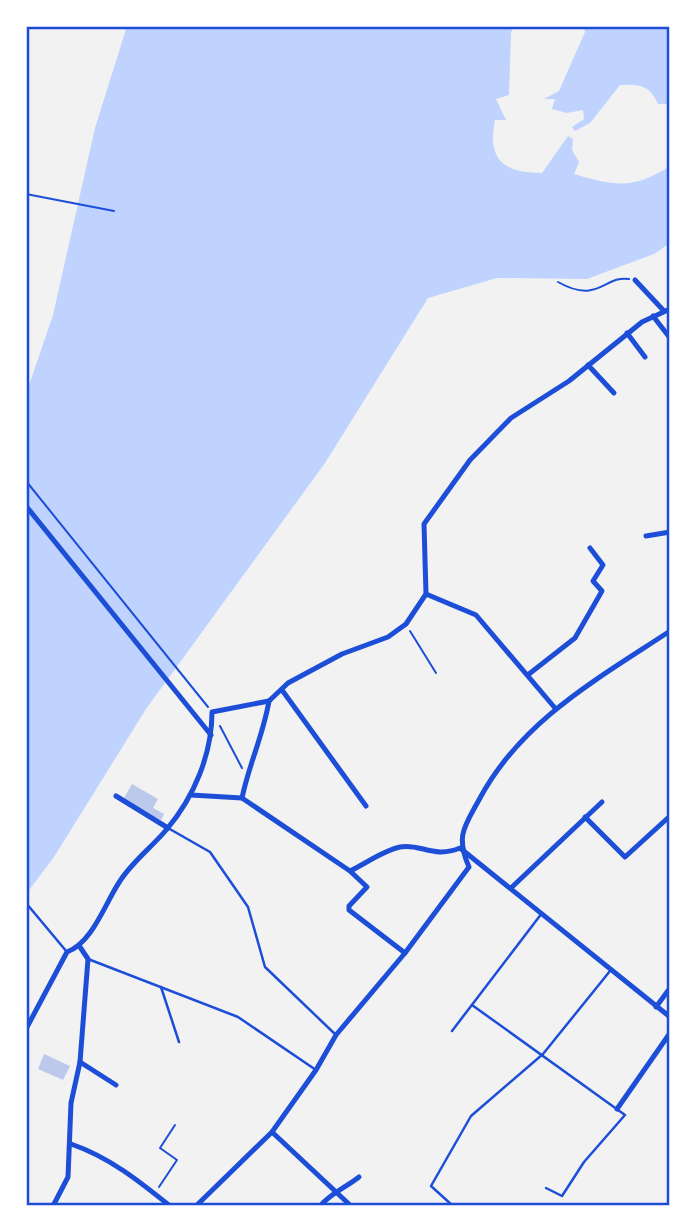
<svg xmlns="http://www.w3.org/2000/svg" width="696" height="1232" viewBox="0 0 696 1232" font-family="Cabin,sans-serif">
<rect width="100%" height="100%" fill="#f2f2f2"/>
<g fill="#bfd3fe">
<path d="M127,26H515L511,32L509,95L496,99L506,120H495C487,160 503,173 542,173L568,136L573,139L572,150L579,162L574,174C615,186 633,190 670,166V243L654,254L587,279L497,278L428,298L325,463L146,709L54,857L26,894V394L53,315L95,128Z"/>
<path d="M584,26H670V104H658C650,85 639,84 620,85L590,123L575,131L572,127L584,119L583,110L567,113L552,109L555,99H544L559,91L585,32Z"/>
</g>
<g fill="#bdc9ec">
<polygon points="132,784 158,799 153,808 164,814 161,820 123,800"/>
<polygon points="44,1054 70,1066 63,1080 38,1069"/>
</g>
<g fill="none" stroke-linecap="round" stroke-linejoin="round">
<g stroke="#1d4ed8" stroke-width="2">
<polyline points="26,194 114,211"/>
<path d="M558,282C599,305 604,275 629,279"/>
<polyline points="26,481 208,707"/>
<polyline points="410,631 436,673"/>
<polyline points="220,726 242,768"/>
<polyline points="159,1187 177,1160 160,1148 175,1125"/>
</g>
<g stroke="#1d4ed8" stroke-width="2.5">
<polyline points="168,828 210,852 248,907 265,967 336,1035"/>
<polyline points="26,903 67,952"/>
<polyline points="88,959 238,1017 316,1070"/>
<polyline points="161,987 179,1042"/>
<polyline points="472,1005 625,1115 584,1162 562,1196 546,1188"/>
<polyline points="452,1031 542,913"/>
<polyline points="453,1206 431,1186 471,1116 543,1054 610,971"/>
</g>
<g stroke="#1d4ed8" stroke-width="5">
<polyline points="635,280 664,311"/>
<polyline points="653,316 670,338"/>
<polyline points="627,333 645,357"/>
<polyline points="588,365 614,393"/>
<polyline points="26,506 211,735"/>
<polyline points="646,536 670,532"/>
<polyline points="426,594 476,615 555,708"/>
<polyline points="529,674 575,638 602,591 593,581 603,565 590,548"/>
<polyline points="282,690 366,806"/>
<polyline points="269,701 288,683 342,654 388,637 406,624 426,594 424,524 470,460 511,418 569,381 642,322 670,309"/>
<path d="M191,795L242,798L350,871C365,864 384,850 400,847C420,843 434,859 460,848L670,1017"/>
<polyline points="116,796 168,828"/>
<path d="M242,798C249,764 263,736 269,701"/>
<polyline points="585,817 625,857 670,816"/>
<polyline points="350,871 367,887 349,906 349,910 405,953"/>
<polyline points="512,887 602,802"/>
<polyline points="656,1007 670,988"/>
<path d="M26,1029L67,952C93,942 105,903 120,881C132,862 152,847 167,829C194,797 212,754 212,712L269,701"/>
<polyline points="80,1062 116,1085"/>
<polyline points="617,1109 670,1033"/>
<polyline points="272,1132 351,1206"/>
<path d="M71,1144C109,1157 139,1181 170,1206"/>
<polyline points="53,1206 68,1177 71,1103 80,1062 88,959 80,947"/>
<path d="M196,1206L272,1132L316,1070L336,1035L405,953L469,867C455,835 465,826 480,798C522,720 599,678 670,631"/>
<path d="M320,1206C331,1193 345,1188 359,1177"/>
</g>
</g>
<rect width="696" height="1232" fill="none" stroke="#ffffff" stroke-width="56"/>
<rect x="28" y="28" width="640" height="1176" fill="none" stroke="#1d4ed8" stroke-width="2.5"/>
</svg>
